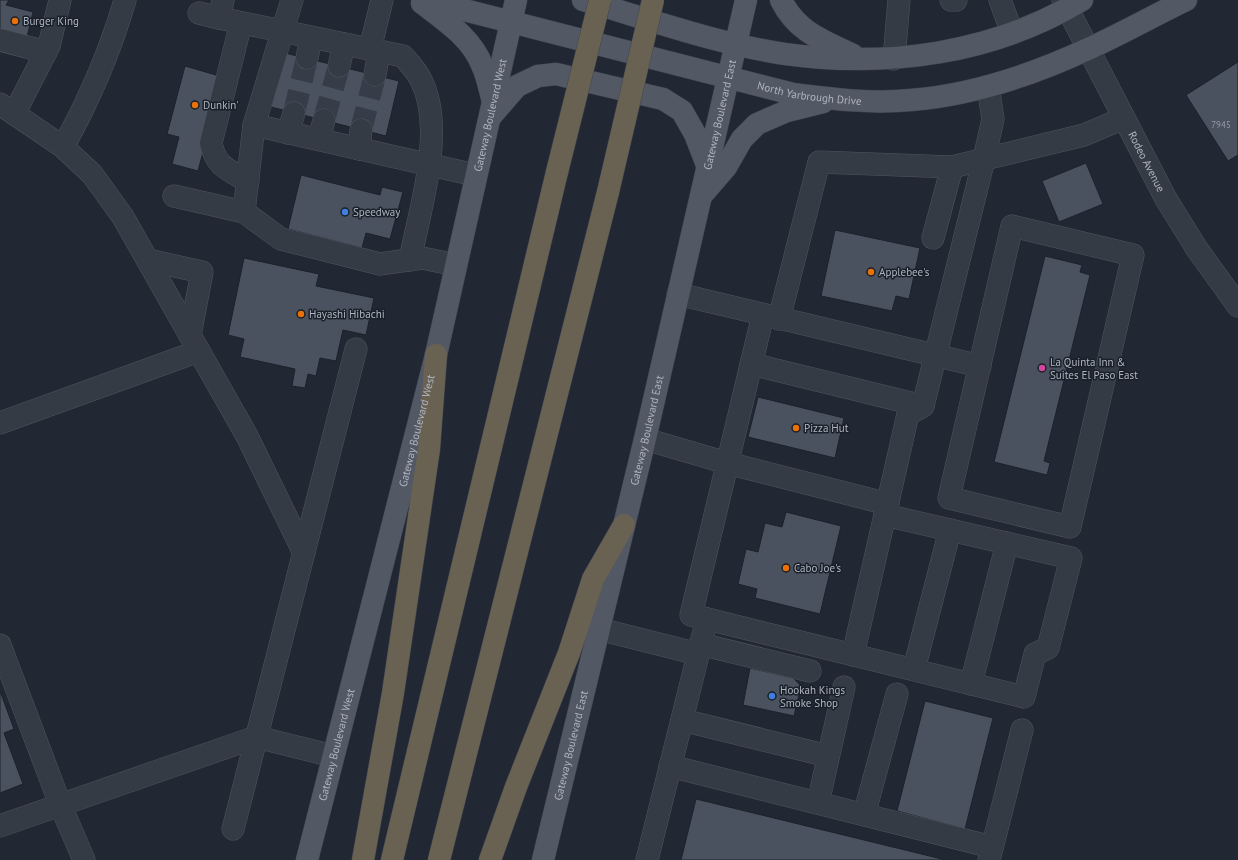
<svg xmlns="http://www.w3.org/2000/svg" width="1238" height="860" viewBox="0 0 1238 860" font-family="'PT Sans',sans-serif">
<rect width="100%" height="100%" fill="#222833"/>
<g fill="#4a525f" stroke="#1c222b">
<polygon points="0,0 9,0 6,5 33,12 27,37 0,30"/>
<polygon points="285,53 399,81 386,136 271,107"/>
<polygon points="1238,62 1238,155 1228,161 1186,95"/>
<polygon points="185,66 223,77 198,171 172,164 179,137 167,134"/>
<polygon points="1086,163 1103,204 1059,222 1042,181"/>
<polygon points="301,175 380,195 382,187 403,192 390,239 366,233 362,248 288,229"/>
<polygon points="835,230 920,248 909,299 896,296 892,311 821,296"/>
<polygon points="1045,256 1082,265 1080,272 1090,275 1044,461 1050,463 1047,475 994,462"/>
<polygon points="244,258 319,274 316,286 374,298 366,335 343,330 336,361 320,358 316,376 308,374 305,388 292,386 295,369 240,357 244,339 228,335"/>
<polygon points="758,397 844,418 835,458 748,437"/>
<polygon points="786,512 841,526 820,614 755,598 757,589 738,584 746,549 758,552 765,523 782,527"/>
<polygon points="750,668 793,678 801,686 794,716 743,705"/>
<polygon points="0,691 14,729 4,733 23,784 0,793"/>
<polygon points="925,701 993,718 965,829 897,811"/>
<polygon points="696,799 946,860 681,860"/>
</g>
<g fill="none" stroke-linecap="round" stroke-linejoin="round">
<g stroke="#373d48" stroke-width="22" stroke-dasharray="22 11" stroke-linecap="butt">
<polyline points="294,113 307,58"/>
<polyline points="324,120 339,66"/>
<polyline points="361,130 375,75"/>
</g>
<g stroke="#4f555f" stroke-width="23">
<g id="minor">
<path d="M223,0L219,18L403,56C409,63 417,71 421,80C446,129 420,208 410,260"/>
<polyline points="292,0 254,125 475,175"/>
<polyline points="951,0 956,0"/>
<polyline points="1000,0 1012,33"/>
<path id="s1" d="M1063,0L1166,199L1197,249L1238,306"/>
<polyline points="199,13 219,18"/>
<path d="M241,23L211,143C216,167 228,170 248,181"/>
<polyline points="0,40 46,52"/>
<polyline points="370,49 382,0"/>
<polyline points="307,58 311,38"/>
<polyline points="894,59 899,0"/>
<polyline points="339,66 344,44"/>
<polyline points="375,75 379,51"/>
<polyline points="0,104 63,147 92,174 123,217 247,436 304,553"/>
<polyline points="14,114 49,46 60,0"/>
<polyline points="254,125 244,212 281,239 380,264 422,258 456,265"/>
<polyline points="288,133 294,113"/>
<polyline points="319,139 324,120"/>
<path d="M63,147C89,100 110,52 125,0"/>
<polyline points="359,149 361,130"/>
<polyline points="174,196 244,212"/>
<polygon points="1012,226 1133,255 1070,527 949,498"/>
<polyline points="933,238 952,167"/>
<polyline points="148,260 202,272 190,335"/>
<polyline points="678,294 980,366"/>
<polyline points="763,315 691,615 1024,697 1035,654 1048,648 1071,558 885,515"/>
<polyline points="779,319 819,162 952,167 1084,135 1124,118"/>
<polyline points="751,364 923,406"/>
<polyline points="0,423 199,351"/>
<polyline points="645,439 727,463 888,504"/>
<polyline points="599,629 698,654"/>
<polyline points="700,644 810,671"/>
<polyline points="0,645 60,804 84,860"/>
<polyline points="853,655 908,414 923,406 984,159 993,119 988,87"/>
<polyline points="914,669 950,530"/>
<polyline points="971,684 1007,543"/>
<polyline points="682,720 828,756"/>
<polyline points="670,766 992,847"/>
<polyline points="818,803 844,687"/>
<polyline points="864,815 897,694"/>
<polyline points="0,826 256,737 333,756"/>
<polyline points="233,829 356,349"/>
<polyline points="647,860 707,619"/>
<polyline points="989,860 1022,730"/>
</g>
</g>
<g stroke="#3e444e" stroke-width="23">
<g id="major">
<path id="s2" d="M425,0L793,94C832,99 872,104 911,100C973,95 1032,75 1088,49C1121,34 1153,16 1186,0"/>
<path d="M583,0C648,19 718,44 785,54C887,68 993,54 1082,0"/>
<path d="M781,0C797,32 822,40 853,55"/>
<path d="M422,3C444,20 471,37 482,65C487,75 489,87 492,98"/>
<polyline points="491,116 517,86 538,76 556,74 663,99 682,111 695,134 707,165"/>
<polyline points="701,196 726,167 742,139 757,124 787,111 823,102"/>
<path id="s3" d="M307,860L436,355L516,0"/>
<path id="s4" d="M543,860L645,439L746,0"/>
</g>
</g>
<g stroke="#3f454f" stroke-width="23">
<g id="highway">
<polyline points="363,860 393,693 429,449 436,355"/>
<polyline points="392,860 557,172"/>
<polyline points="439,860 608,192"/>
<polyline points="490,860 516,787 569,653 593,579 624,525"/>
</g>
</g>
<use href="#minor" stroke="#353b44" stroke-width="22"/>
<use href="#major" stroke="#535964" stroke-width="22"/>
<use href="#highway" stroke="#696253" stroke-width="22"/>
<g stroke="#3f454f" stroke-width="23" stroke-linecap="butt">
<g id="highway-bridge">
<polyline points="557,172 600,0"/>
<polyline points="608,192 653,0"/>
</g>
</g>
<use href="#highway-bridge" stroke="#696253" stroke-width="22"/>
</g>
<g fill="#e8710a" stroke="#1a2029" stroke-width="1.5">
<circle cx="15" cy="21" r="4"/>
<circle cx="195" cy="105" r="4"/>
<circle cx="871" cy="272" r="4"/>
<circle cx="301" cy="314" r="4"/>
<circle cx="796" cy="428" r="4"/>
<circle cx="786" cy="568" r="4"/>
</g>
<g fill="#3f7fe0" stroke="#1a2029" stroke-width="1.5">
<circle cx="345" cy="212" r="4"/>
<circle cx="772" cy="696" r="4"/>
</g>
<circle fill="#d1479c" stroke="#1a2029" stroke-width="1.5" cx="1042" cy="368" r="4"/>
<g text-anchor="middle" stroke-width="3" stroke-linejoin="round" paint-order="stroke">
<g font-size="9" fill="#969ca8">
<text x="1221" y="128">7945</text>
</g>
<g font-size="11" fill="#afb5c1" stroke="#1a2029" text-anchor="start">
<text x="23" y="25">Burger King</text>
<text x="203" y="109">Dunkin'</text>
<text x="353" y="216">Speedway</text>
<text x="879" y="276">Applebee's</text>
<text x="309" y="318">Hayashi Hibachi</text>
<text x="1050" y="366">La Quinta Inn &amp;<tspan x="1050" dy="13">Suites El Paso East</tspan></text>
<text x="804" y="432">Pizza Hut</text>
<text x="794" y="572">Cabo Joe's</text>
<text x="780" y="694">Hookah Kings<tspan x="780" dy="13">Smoke Shop</tspan></text>
</g>
<g font-size="11" fill="#afb5c1" stroke="#1a2029">
<text dy="4" stroke="none"><textPath href="#s2" startOffset="396">North Yarbrough Drive</textPath></text>
<text dy="4" stroke="none"><textPath href="#s4" startOffset="766">Gateway Boulevard East</textPath></text>
<text dy="4" stroke="none"><textPath href="#s3" startOffset="767">Gateway Boulevard West</textPath></text>
<text dy="4" stroke="none"><textPath href="#s1" startOffset="182">Rodeo Avenue</textPath></text>
<text dy="4" stroke="none"><textPath href="#s4" startOffset="442">Gateway Boulevard East</textPath></text>
<text dy="4" stroke="none"><textPath href="#s3" startOffset="443">Gateway Boulevard West</textPath></text>
<text dy="4" stroke="none"><textPath href="#s3" startOffset="119">Gateway Boulevard West</textPath></text>
<text dy="4" stroke="none"><textPath href="#s4" startOffset="118">Gateway Boulevard East</textPath></text>
</g>
</g>
</svg>
